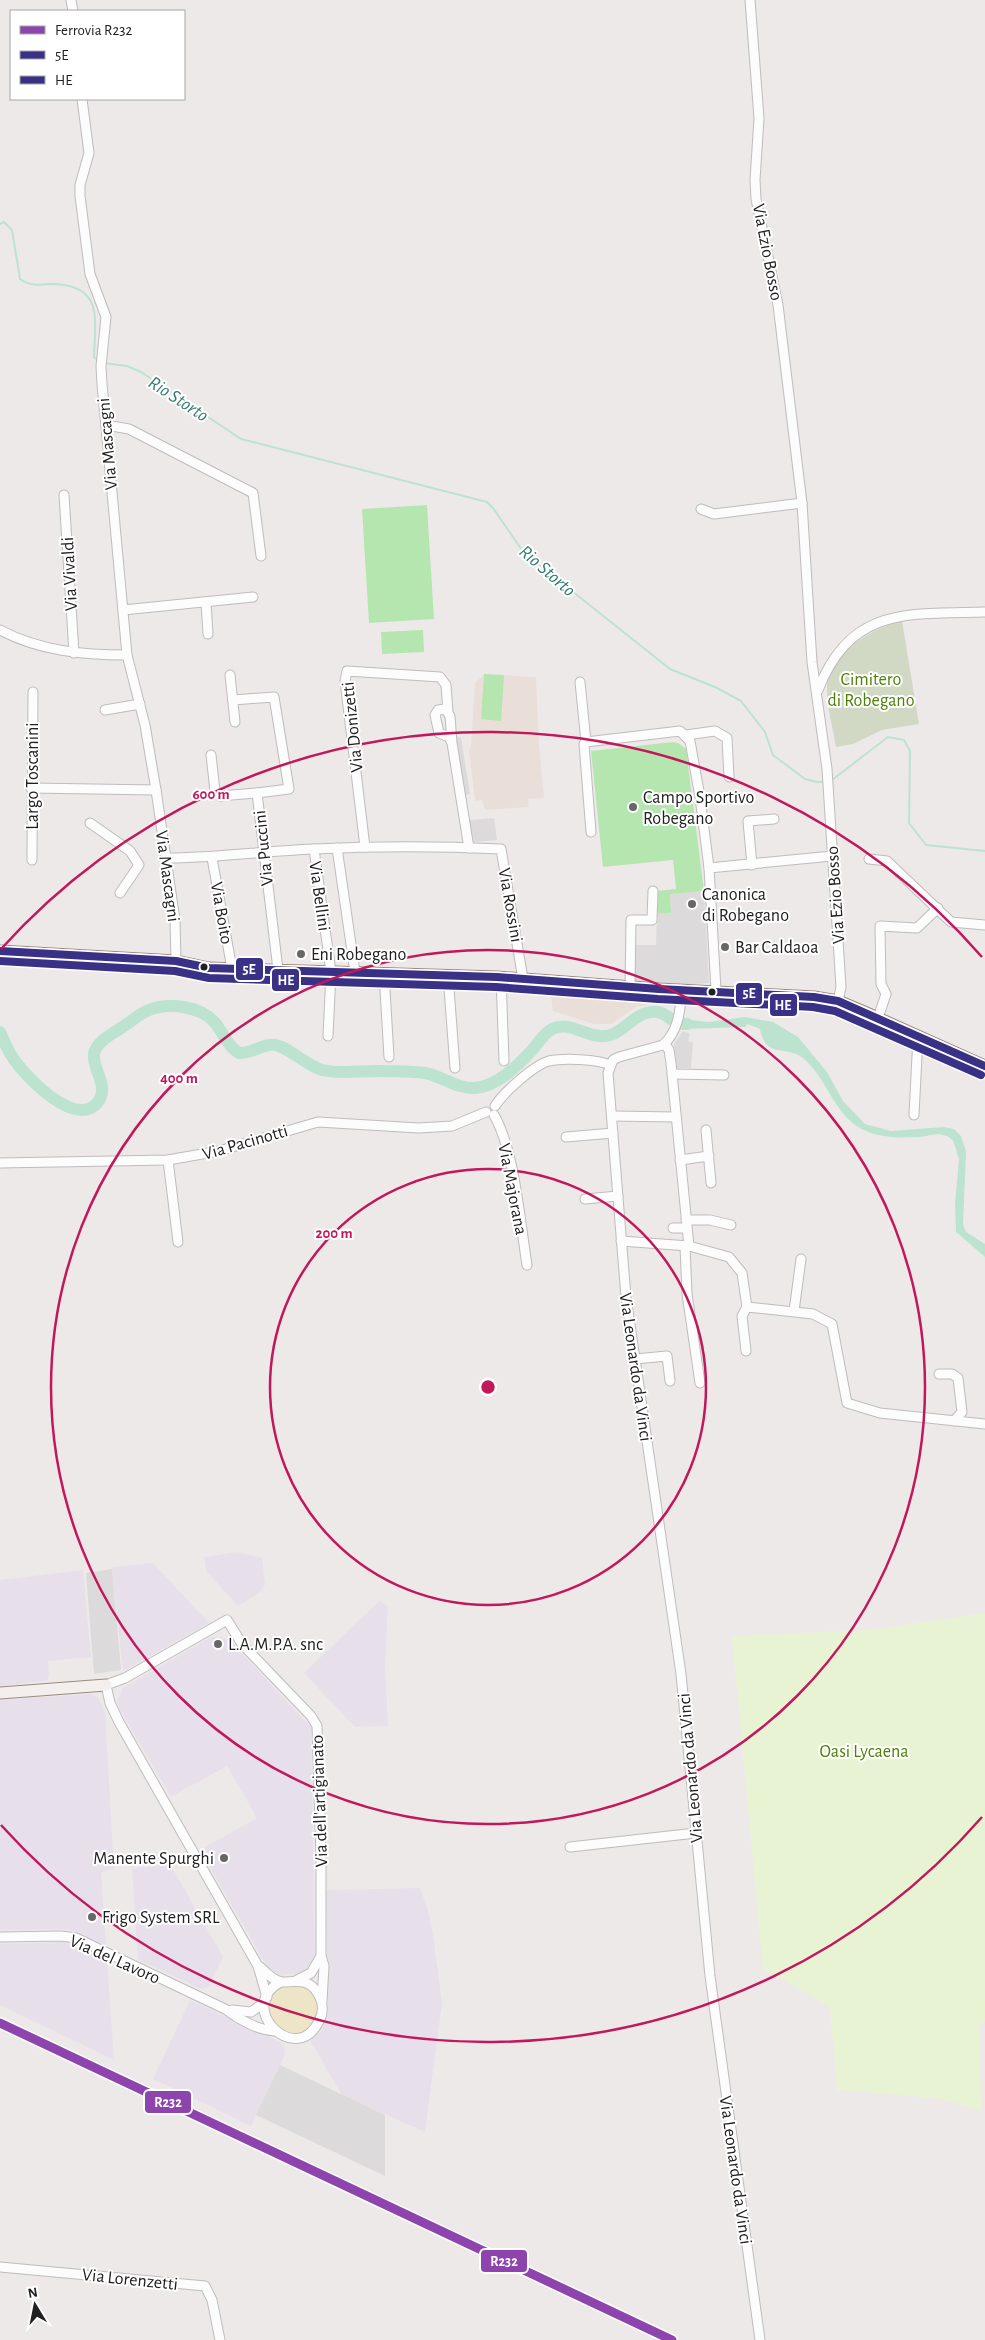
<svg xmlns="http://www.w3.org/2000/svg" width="985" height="2340" viewBox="0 0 985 2340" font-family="'Alegreya Sans',sans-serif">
<rect width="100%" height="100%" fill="#eee9e9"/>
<g fill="#e7e0ea">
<polygon points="237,1552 262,1558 265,1585 259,1593 238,1606 206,1571 204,1557"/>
<polygon points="153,1563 209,1623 123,1671 112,1567"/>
<polygon points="83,1570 91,1657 48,1661 49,1677 46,1681 0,1686 0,1580"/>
<polygon points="379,1601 388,1606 385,1667 388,1726 355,1727 304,1673"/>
<polygon points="211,1637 221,1637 229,1640 311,1727 315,1956 311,1967 300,1973 283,1975 269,1970 200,1850 257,1818 227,1766 171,1797 119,1708 117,1701 123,1688"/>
<polygon points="91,1694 99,1698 105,1712 114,1869 101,1872 106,1945 67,1929 0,1930 0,1700"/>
<polygon points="170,1864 223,1957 209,1986 201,1989 138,1960 132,1869"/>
<polygon points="420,1888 428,1910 433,1935 442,2003 425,2132 342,2095 310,2040 322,2031 328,2013 326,1890"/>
<polygon points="65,1942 107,1960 114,2060 0,2005 0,1944"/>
<polygon points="190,2000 280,2042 284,2047 285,2054 251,2126 153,2079"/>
</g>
<g fill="#eaded9">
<polygon points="484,674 536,677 539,745 544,798 528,799 529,807 485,810 482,800 475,801 469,751 471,745 475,683"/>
<polygon points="550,990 651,996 651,1004 636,1007 611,1024 594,1024 553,1011"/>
</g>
<g fill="#dcdada">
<polygon points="461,737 470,794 465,795 456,738"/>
<polygon points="494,818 497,840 474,842 470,820"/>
<polygon points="704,891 709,983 674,985 634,982 636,945 656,945 657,914 671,913 670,894"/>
<polygon points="683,1031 690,1034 688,1041 693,1043 691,1068 677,1068 674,1044"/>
<polygon points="112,1569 121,1670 94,1674 86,1573"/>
<polygon points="280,2065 385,2115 385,2176 256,2115"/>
</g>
<circle fill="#ede5c6" cx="294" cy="2009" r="24"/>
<path fill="#d1d8c4" d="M902,621L919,724L882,730L853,744L836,747C833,728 827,708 827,689C827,656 872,627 902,621Z"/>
<polygon fill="#e8f3d4" points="985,1613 985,2022 979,2024 981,2110 937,2098 837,2090 830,2007 763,1968 732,1636 871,1630"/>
<g fill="#b5e6b0">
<polygon points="427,505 434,619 369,623 362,509"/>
<polygon points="423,630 424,652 382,654 381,632"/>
<polygon points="484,674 504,675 501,721 481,719"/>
<polygon points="673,742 678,743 686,749 704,891 670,894 671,913 657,914 656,891 676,889 673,860 603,867 591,751"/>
</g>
<path fill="#bbe3d0" d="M745,1017L773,1022L798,1037L827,1072L843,1101L865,1124L891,1131L944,1127L954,1129L961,1136L966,1151L963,1225L966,1232L985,1244V1257L956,1232L955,1204L959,1159L953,1140C951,1139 947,1135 943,1135C937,1133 927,1136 921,1137C903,1138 885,1138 868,1132C833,1118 829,1079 803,1058C786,1045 765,1059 760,1029L748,1024L745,1027L681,1029V1019L709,1022Z"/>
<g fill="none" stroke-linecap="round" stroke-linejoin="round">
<g stroke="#bbe3d0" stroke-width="2">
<path d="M0,224L4,222L12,230L20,279C29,286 39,285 50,284C104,284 95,318 94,357L99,362"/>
<polyline points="104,363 127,366 141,372 241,439 487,502 493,508 524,553 670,669 715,687 741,701 765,732 773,755 805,779 817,782 825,782"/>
<polyline points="832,780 888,737 904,740 910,751 909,823 926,845 985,851"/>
</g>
<path stroke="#bbe3d0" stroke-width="12" d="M0,1032C5,1043 9,1054 16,1062C29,1080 77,1129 98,1102C110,1086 92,1070 94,1054C96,1041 114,1033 124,1026C132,1021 140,1013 149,1010C169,1002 202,1006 216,1024C223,1033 228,1047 239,1053C252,1054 263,1043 275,1045C289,1047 305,1065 322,1070C339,1074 358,1071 375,1071C392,1071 408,1071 425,1073C442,1076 457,1089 475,1088C499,1086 519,1064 534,1048C539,1041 545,1033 552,1029C569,1021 583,1035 600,1036C620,1038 629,1018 646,1013C667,1007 668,1024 687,1024"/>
<g stroke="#bebcbc" stroke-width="11">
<g id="street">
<polyline points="71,0 73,11"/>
<polyline points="750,0 759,118 755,180 756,199 778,305 802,503 812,662 827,769 841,987 838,1001"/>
<polyline points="82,99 89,153 80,185 80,196 90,274 106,317 101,366 102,384 127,655 145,725 156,790 175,920 176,961"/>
<polyline points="106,425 129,429 253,493 261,556"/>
<polyline points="64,495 74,653"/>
<polyline points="701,509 714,514 802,503"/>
<polyline points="206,603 208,634"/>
<polyline points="123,610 253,597"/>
<path d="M0,630C40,651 83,655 127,655"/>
<polyline points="230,675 235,722"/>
<polyline points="580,682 586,742"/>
<path d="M818,690C851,606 908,614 985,612"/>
<polyline points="233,700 274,697 289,789 257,793 278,970"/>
<polyline points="105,710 140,704"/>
<polyline points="686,735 715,731 727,738 729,777"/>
<polyline points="452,743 449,737 439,733 435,715 438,710 445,709 450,716 452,743 469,848"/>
<polyline points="211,755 215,791 220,796 257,793"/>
<polyline points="31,788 156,790"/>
<polyline points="90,823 130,851 139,865 120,893"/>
<polyline points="591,832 584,744 586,742 680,731 690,741 700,797 709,868 716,990"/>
<polyline points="365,847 345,681 347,671 440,677 446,685 448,712"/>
<polyline points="337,848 355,972"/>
<polyline points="314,849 331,972 328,1036"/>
<path d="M166,858C216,858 264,851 314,849C376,846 439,846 501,849L523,979"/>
<polyline points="212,858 232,969"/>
<polyline points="869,859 887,861 951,922 985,925"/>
<polyline points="32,860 33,692"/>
<polyline points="752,865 748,821 774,819"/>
<polyline points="709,868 832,856"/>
<polyline points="384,973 389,1057"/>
<polyline points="448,975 455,1068"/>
<polyline points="501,977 504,1061"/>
<polyline points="630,987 631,920 652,920 653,891"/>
<path d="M682,990C680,1010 679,1031 663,1045L619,1057L613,1060L608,1073L626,1297L681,1674L710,1976L760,2340"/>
<polyline points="878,1018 886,994 881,984 880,926 917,928 938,908"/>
<polyline points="665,1044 669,1050 671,1063 689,1246"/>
<polyline points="672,1074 724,1075"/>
<path d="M495,1106C503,1093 534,1065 549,1061C563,1058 597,1059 610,1065"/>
<path d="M494,1115C515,1152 520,1222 527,1265"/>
<polyline points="914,1115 918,1036"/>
<polyline points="612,1116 675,1117"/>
<polyline points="706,1130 711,1183"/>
<polyline points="566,1137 613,1133"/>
<polyline points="168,1160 178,1242"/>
<polyline points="680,1160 709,1156"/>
<polyline points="0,1163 168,1160 219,1151 318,1122 419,1128 452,1126 486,1112"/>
<polyline points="585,1199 618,1196"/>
<polyline points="686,1220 710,1220 731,1225"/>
<polyline points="673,1228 687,1228"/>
<polyline points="621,1241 689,1246 729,1257 742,1273 747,1307 813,1314 832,1324 847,1403 880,1413 985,1424"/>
<polyline points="685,1246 687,1294 700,1383"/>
<polyline points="794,1311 801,1259"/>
<polyline points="746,1351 742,1316 747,1307"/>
<polyline points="635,1359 667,1356 670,1381"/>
<polyline points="939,1374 952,1374 958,1378 962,1412 954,1421"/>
<polyline points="570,1847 696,1833"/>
<path d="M0,1937L61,1936L76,1938L225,2009C238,2019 258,2030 274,2031"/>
<path d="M260,1967C266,1973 274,1981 282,1982C296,1982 308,1978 317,1992C323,2001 324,2012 319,2021C296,2069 234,2006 281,1982"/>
<polyline points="297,1980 311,1973 321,1956"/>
<polyline points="267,1997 258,1966 119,1722 110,1703 106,1685 125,1678 227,1620 242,1644 311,1716 317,1726 321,1857 321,1956 324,1966 322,2001"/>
<polyline points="232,2010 251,2012 265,2002"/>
<polyline points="0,2267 205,2286 212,2300 220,2340"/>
</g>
</g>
<g stroke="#9a8a7f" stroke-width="13">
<g id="secondary">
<polyline points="0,951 176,961 209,968 497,977 659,989 814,997 838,1001 862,1011 985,1066"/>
<polyline points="0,1693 106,1685"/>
</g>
</g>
<use href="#street" stroke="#fcfcfc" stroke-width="9"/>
<use href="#secondary" stroke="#f4eeec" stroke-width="11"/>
<g stroke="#fff" stroke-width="11">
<polyline id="bus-1" points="0,951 176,961 209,968 497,977 659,989 814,997 838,1001 985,1066"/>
</g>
<g stroke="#fff" stroke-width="11">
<polyline id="bus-2" points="0,961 175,971 209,978 496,987 658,999 813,1007 835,1011 981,1075"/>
</g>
<use href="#bus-1" stroke="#393185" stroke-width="8"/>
<use href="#bus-2" stroke="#393185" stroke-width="8"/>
<g stroke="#fff" stroke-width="12">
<polyline id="rail-1" points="0,2023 672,2340"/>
</g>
<use href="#rail-1" stroke="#8e44ad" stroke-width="9"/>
</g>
<g fill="none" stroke="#c2185b" stroke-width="2.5">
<circle cx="488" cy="1387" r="218"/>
<circle cx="488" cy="1387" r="437"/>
<path d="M982 1817A655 655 0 0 1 1 1825M1 949A655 655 0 0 1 982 957"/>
</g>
<g fill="#686666" stroke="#fff" stroke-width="2">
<circle cx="633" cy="807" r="5"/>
<circle cx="692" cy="904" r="5"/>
<circle cx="725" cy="947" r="5"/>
<circle cx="301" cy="954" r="5"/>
<circle cx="218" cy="1644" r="5"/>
<circle cx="224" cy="1858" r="5"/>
<circle cx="92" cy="1917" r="5"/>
</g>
<g fill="#202020" stroke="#fff" stroke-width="2">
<circle cx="204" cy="967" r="4.5"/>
<circle cx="712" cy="992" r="4.5"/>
</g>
<g text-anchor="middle" stroke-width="4" stroke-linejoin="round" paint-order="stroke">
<g font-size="18" fill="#202020" stroke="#fff">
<text transform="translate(768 252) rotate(79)" y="6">Via Ezio Bosso</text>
<text transform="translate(107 444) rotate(-95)" y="6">Via Mascagni</text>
<text transform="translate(69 574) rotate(-93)" y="6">Via Vivaldi</text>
<text transform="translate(352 727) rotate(-96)" y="6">Via Donizetti</text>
<text transform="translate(32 776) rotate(-90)" y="6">Largo Toscanini</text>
<text transform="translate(263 848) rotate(-96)" y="6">Via Puccini</text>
<text transform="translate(168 876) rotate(82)" y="6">Via Mascagni</text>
<text transform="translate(835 895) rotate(-94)" y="6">Via Ezio Bosso</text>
<text transform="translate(320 896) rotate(82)" y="6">Via Bellini</text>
<text transform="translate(511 905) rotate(80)" y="6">Via Rossini</text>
<text transform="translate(222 913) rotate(80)" y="6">Via Boito</text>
<text transform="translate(245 1142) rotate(-16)" y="6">Via Pacinotti</text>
<text transform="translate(513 1189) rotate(79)" y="6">Via Majorana</text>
<text transform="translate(636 1367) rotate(82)" y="6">Via Leonardo da Vinci</text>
<text transform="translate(690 1768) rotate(-95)" y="6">Via Leonardo da Vinci</text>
<text transform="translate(319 1801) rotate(-92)" y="6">Via dell'artigianato</text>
<text transform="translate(115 1959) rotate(24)" y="6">Via del Lavoro</text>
<text transform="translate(736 2170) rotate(82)" y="6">Via Leonardo da Vinci</text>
<text transform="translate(130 2279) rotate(6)" y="6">Via Lorenzetti</text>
</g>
<g font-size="18" fill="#4e8008" stroke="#fff">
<text x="871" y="685">Cimitero<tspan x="871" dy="21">di Robegano</tspan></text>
<text x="864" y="1757">Oasi Lycaena</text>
</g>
<g font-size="18" fill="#202020" stroke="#fff" text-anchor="start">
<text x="643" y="803">Campo Sportivo<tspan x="643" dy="21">Robegano</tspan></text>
<text x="702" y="900">Canonica<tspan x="702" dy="21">di Robegano</tspan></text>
<text x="735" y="953">Bar Caldaoa</text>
<text x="311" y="960">Eni Robegano</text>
<text x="228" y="1650">L.A.M.P.A. snc</text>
<text x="214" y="1864" text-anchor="end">Manente Spurghi</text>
<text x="102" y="1923">Frigo System SRL</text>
</g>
<g font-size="19" font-style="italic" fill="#347c6f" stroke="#fff">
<text transform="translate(179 398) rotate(33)" y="7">Rio Storto</text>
<text transform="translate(548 570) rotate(41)" y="7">Rio Storto</text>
</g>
</g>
<circle cx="488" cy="1387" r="8" fill="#c2185b" stroke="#fff" stroke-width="2.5"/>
<g font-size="15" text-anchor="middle" font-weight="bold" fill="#c2185b" stroke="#fff" stroke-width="4" stroke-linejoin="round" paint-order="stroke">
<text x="211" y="799">600 m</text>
<text x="179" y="1083">400 m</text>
<text x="334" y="1238">200 m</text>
</g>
<g stroke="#fff" stroke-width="2">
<rect x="235" y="957" width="29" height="24" rx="5" fill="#393185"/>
<rect x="271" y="968" width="29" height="24" rx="5" fill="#393185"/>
<rect x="735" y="982" width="28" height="24" rx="5" fill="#393185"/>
<rect x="769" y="993" width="29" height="24" rx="5" fill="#393185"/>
<rect x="144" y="2090" width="48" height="24" rx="5" fill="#8e44ad"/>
<rect x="480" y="2249" width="48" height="24" rx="5" fill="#8e44ad"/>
</g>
<g font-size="14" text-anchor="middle" font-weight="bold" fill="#fff">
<text x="249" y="974">5E</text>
<text x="286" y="985">HE</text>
<text x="749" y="998">5E</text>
<text x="783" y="1010">HE</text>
<text x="168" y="2107">R232</text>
<text x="504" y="2266">R232</text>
</g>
<rect x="10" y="10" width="175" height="90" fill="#ffffff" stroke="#a6a6a6"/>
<rect x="20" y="26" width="25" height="8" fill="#8e44ad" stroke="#a6a6a6"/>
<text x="55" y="35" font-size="15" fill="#202020">Ferrovia R232</text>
<rect x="20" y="51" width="25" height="8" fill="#393185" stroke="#a6a6a6"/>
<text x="55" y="60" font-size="15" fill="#202020">5E</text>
<rect x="20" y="76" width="25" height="8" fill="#393185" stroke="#a6a6a6"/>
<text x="55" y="85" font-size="15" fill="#202020">HE</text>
<g transform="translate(35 2305) rotate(350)" stroke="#ffffff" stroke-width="4" paint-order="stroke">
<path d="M0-4L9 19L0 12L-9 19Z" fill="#202020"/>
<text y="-8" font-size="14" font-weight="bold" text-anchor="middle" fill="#202020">N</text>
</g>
</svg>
